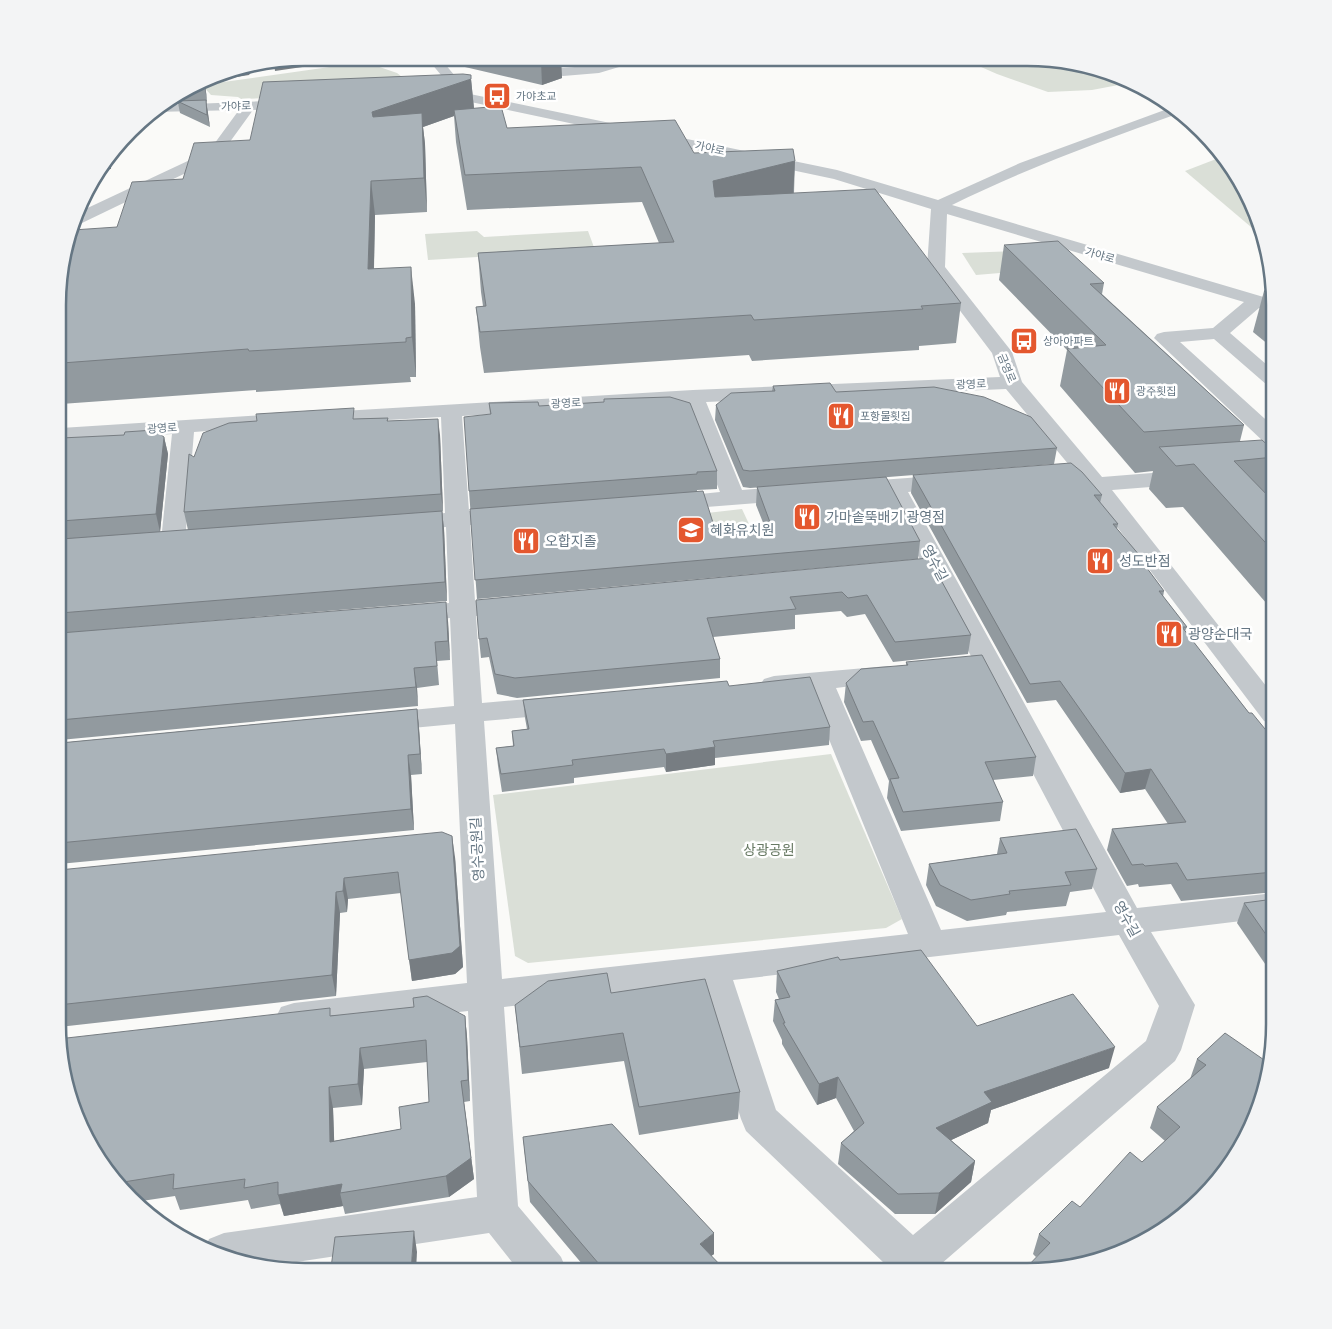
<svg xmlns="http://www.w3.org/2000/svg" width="1332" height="1329" viewBox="0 0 1332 1329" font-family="'Titillium Web','Noto Sans KR',sans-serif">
<rect width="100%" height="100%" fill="#fafaf8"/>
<g fill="#dadfd7">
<polygon points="963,59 1059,60 1129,83 1092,90 1048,92 997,74"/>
<polygon points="365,62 397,73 420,91 412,93 241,99 238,97 211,95 202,85"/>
<polygon points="1224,156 1261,226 1264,238 1185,171"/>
<polygon points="477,231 484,237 588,231 595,250 428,260 425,234"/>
<polygon points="1017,251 1035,270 976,275 962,253"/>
<polygon points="742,509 755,537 719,541 707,513"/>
<polygon points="831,754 902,919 886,928 528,963 515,956 493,795"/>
</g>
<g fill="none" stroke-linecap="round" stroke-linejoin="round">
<g fill="#c3c8cc" fill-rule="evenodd">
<path d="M440,58H457L455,61L445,64L470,94L837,170L938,200L1020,163L1170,108L1177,114C1101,141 1025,169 952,205L1274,300V313L1259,308L1230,333L1274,371V387L1267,385L1214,339L1180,342L1274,427V446L1266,444L1154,338L1157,334L1164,332L1213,328L1244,302L947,214L945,267L1012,352L1022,382L1102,477L1189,470L1197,472L1200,477L1197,482L1189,484L1112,490L1274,696V724L1264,721L1080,478L1044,481L1036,479L1033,474L1036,469L1069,465L1006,389L706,402L742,490L795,486L803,488L807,493L803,498L795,500L668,510L660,508L656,503L660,498L720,492L685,403L462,416L469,511L508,508L516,510L520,515L516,520L470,525L475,601L515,597L524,599L528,605L524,611L476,616L482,703L562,696L572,699L576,705L572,711L562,714L484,721L502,979L908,934L809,690L774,694L764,691L760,685L764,679L774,676L888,666L898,668L902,674L898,680L836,688L941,930L1106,912L885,493L852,496L844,494L840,489L844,484L852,482L949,475L957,477L960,482L957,487L908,492L1137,908L1274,893V917L1151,932L1195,1005L1181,1050L1175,1061L933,1271H881L884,1263L746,1131L741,1119L699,984L504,1007L518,1206L561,1257L567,1271H519L489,1233L270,1266L205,1248L209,1239L224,1233L477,1197L468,1011L294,1031L281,1027L276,1017L281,1007L294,1003L467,983L455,724L380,731L370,728L366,722L370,716L380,713L454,706L450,618L410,622L401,620L397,614L401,608L449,603L446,527L406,530L398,528L394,523L398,518L445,513L441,417L317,424L309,423L306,418L309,413L693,390L1000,377L992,353L927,267L931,209L834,179L466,101H431L429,98L431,95L456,93L431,63ZM1119,935L1159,1006L1146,1041L913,1235L776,1110L733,980Z"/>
<polygon points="492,58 516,58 563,68 598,65 621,58 641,58 639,61 599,73 563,76 494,61"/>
<polygon points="295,100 300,101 302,104 300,107 253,110 219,157 82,223 75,225 79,212 209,151 239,110 154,112 167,105"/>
<polygon points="264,415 272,416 275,421 272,426 194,432 185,541 182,546 173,548 164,546 161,541 172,434 61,442 61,428"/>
</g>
</g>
<g fill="#929a9f" fill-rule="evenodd">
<polygon points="452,58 614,58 598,63 561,66 562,78 542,85 452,64"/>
<polygon points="471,79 474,108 507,128 694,153 795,161 794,193 961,303 956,343 919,346 919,350 752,361 749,355 484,373 480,347 476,307 483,306 481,292 478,253 659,243 642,202 467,210 456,142 454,116 423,127 425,144 427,212 375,215 374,269 415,304 416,377 410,377 411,382 256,392 256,390 61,404 62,257 117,227 183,179 250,140"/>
<polygon points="205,83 207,101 206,102 210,127 180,113 178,103 170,103"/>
<polygon points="1004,245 1104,283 1102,294 1244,425 1240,441 1274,451 1274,480 1269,497 1274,502 1274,612 1183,507 1166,508 1149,489 1153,471 1135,473 1060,386 1067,350 999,280"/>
<polygon points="1274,290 1274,349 1253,332 1264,291"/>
<polygon points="773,386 836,392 1057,448 1054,464 750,488 743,487 715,420 716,405 772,391"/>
<polygon points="489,403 539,406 717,471 717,489 697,490 697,492 715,529 764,525 756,505 757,487 920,541 918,559 477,599 469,491 490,414"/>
<polygon points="388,418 388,421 440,435 443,511 442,511 444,529 447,601 99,630 448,621 450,660 437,661 439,685 417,688 418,706 60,740 61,438 164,437 168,454 160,532 188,530 184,512 194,457 356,419"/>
<polygon points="913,475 1102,495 1100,503 1118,524 1117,529 1140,556 1139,558 1164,591 1163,597 1187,627 1185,631 1249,713 1274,740 1274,892 1181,901 1171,884 1139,887 1138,884 1127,886 1107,850 1112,829 1168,824 1145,789 1120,793 1056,700 1027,703 911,493"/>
<polygon points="929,558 971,635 968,654 893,662 865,614 847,617 841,611 795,615 795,629 713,637 720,659 720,678 517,698 497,694 489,657 481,658 479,639"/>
<polygon points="906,662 1036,757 1033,776 993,780 1003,802 1000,821 901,831 887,798 889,781 871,740 861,741 844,702 846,683 906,666"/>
<polygon points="729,686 830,727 829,745 715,758 715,765 666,772 664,767 574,778 574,783 502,792 498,766 496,748 513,746 512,731 527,729 525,718 523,700"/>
<polygon points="417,709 419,728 422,774 411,775 414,830 59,864 60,743"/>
<polygon points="1000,838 1097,869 1092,889 1070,892 1066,906 1007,912 1006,915 967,921 936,906 926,885 929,864 997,854"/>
<polygon points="455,857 463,967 455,974 412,981 401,893 348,899 347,912 340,913 336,996 59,1027 58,1030 59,870"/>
<polygon points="1274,899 1274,977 1237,923 1244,903"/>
<polygon points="840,960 977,1026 1109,1068 991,1110 988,1123 951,1140 975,1161 971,1182 935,1214 895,1214 838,1164 841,1143 854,1131 836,1098 817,1105 782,1044 782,1040 773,1021 775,1000 779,999 776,992 777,971"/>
<polygon points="611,993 740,1092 738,1119 639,1135 624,1061 522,1074 515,1005"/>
<path d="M332,1015L465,1016L467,1037L470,1101L464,1102L474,1179L449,1197L345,1214L343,1206L284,1216L280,1204L251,1209L248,1200L180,1210L175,1196L135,1202L109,1174ZM427,1062L429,1102L401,1129L334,1141L333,1108L362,1105L364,1069Z"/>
<polygon points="1197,1059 1270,1064 1036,1257 1033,1254 1039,1234 1080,1207 1142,1162 1165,1141 1150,1128 1157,1107 1190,1079"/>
<polygon points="523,1137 714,1254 711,1256 726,1271 588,1271 530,1202"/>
</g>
<g fill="#777d82">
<polygon points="306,58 364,58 275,71 274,63"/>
<polygon points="549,58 561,58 562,78 542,85 541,61"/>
<polygon points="563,58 614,58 598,63 563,66"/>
<polygon points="256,66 249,75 206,82 226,71"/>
<polygon points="471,79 474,109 454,110 454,116 423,127 425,144 427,212 424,178 376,143 372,112"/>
<polygon points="204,83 205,83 207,101"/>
<polygon points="206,100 208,113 210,127 207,115"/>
<polygon points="110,158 111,162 111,169 101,170"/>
<polygon points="795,161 793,196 712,216 713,181"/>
<polygon points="371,181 375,215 373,306 368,269"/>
<polygon points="411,267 415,304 416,377 412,337"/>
<polygon points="438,419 440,435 443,511 441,494"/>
<polygon points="164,437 168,454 160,532 156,514"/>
<polygon points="442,511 444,529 447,601 445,582"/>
<polygon points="446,602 448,621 450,660 448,641"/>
<polygon points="414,668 417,688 418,706"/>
<polygon points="417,709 419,728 422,774 420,754"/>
<polygon points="715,747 715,765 666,772 666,754"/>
<polygon points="408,755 411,775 414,830 411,809"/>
<polygon points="1151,769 1145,789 1120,793 1125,773"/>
<polygon points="452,836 455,857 463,967 455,974 412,981 409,960"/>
<polygon points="344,878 348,899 347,912 343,891"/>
<polygon points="336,892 340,913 336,996 332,975"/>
<polygon points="465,1016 467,1037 470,1101 468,1080"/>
<polygon points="1115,1047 1109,1068 991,1110 988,1123 932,1149 936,1128 984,1092"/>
<polygon points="360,1048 364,1069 362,1105 358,1084"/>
<polygon points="838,1077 836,1098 817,1105 819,1084"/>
<polygon points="461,1081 474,1179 449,1197 446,1176"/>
<polygon points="329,1087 333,1108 335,1163 330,1142"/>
<polygon points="975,1161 971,1182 935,1214 939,1193"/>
<polygon points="342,1184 340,1193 343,1206 284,1216 278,1195"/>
<polygon points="414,1231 417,1252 416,1271 411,1271"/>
<polygon points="714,1233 714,1254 699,1265 700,1244"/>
</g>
<g fill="#aab3b9" stroke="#777d82" fill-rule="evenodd">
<polygon points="528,58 549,58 541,61"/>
<polygon points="463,74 471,75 471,79 372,112 373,117 422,113 424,178 371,181 368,269 411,267 412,337 406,338 406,342 249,351 248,349 62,363 62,257 73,230 117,227 132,182 183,179 194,143 250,140 263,82"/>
<polygon points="206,100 207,115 177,101"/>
<polygon points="501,106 507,128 675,120 694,153 793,149 795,161 713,181 715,197 875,189 961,303 921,306 923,309 754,320 751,315 480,332 476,307 486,306 478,253 674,242 641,167 465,175 454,110"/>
<polygon points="1058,241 1104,283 1090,284 1244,425 1144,432 1067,349 1106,345 1004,245"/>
<polygon points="1274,290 1274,298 1264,291"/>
<polygon points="830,383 836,392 934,387 984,397 1031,417 1057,448 750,471 743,470 716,405 731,393 775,391 773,386"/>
<polygon points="670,397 690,403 717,471 697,472 697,474 469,491 464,417 491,414 489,403 538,402 539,406 604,402 604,399"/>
<polygon points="354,408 353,419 388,418 387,421 438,419 441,494 184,512 189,454 194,457 203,433 229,423 257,421 256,414"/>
<polygon points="154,430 164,437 156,514 61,521 61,438 124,435 125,432"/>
<polygon points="1262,440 1274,451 1274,457 1234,461 1274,502 1274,552 1194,464 1176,466 1159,447"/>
<polygon points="1071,463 1082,472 1102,495 1094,495 1118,524 1113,524 1140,556 1138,556 1164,591 1159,591 1187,627 1182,627 1249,713 1252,713 1274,740 1274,872 1187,880 1177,863 1145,866 1143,864 1132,865 1112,829 1186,822 1151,769 1125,773 1060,681 1030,684 913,475"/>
<polygon points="886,477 920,541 475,580 470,509 703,491 715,529 771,525 757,487"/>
<polygon points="442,511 445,582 60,613 61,539"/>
<polygon points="929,558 971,635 895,642 867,595 848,598 842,592 790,597 796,609 707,618 720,659 515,678 495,674 487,638 479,639 476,600"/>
<polygon points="446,602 448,641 435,642 437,666 414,668 416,687 60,720 60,633"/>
<polygon points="982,655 1036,757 985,762 1003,802 903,812 890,779 899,778 873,721 863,722 846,683 861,669 908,665 906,662"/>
<polygon points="810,677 830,727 713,741 715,747 666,754 664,749 572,760 573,765 501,774 496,748 514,746 512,731 529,729 523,700 727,681 729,686"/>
<polygon points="417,709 420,754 408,755 411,809 59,843 60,743"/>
<polygon points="1076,829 1097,869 1065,872 1071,885 1009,891 1010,894 971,900 940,885 929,864 1007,853 1000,838"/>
<polygon points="442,832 452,836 460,946 452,953 409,960 398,872 344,878 343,891 336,892 332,975 58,1005 59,870"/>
<polygon points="1274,899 1274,946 1244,903"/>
<polygon points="921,950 977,1026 1073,994 1115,1047 984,1092 992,1102 936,1128 975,1161 939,1193 898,1194 841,1143 864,1123 838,1077 819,1084 783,1023 785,1023 775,1000 790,997 777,971 838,957 840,960"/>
<polygon points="607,973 611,993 705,979 740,1092 639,1107 623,1033 520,1047 515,1005 548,981"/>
<path d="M427,996L465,1016L468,1080L461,1081L471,1158L446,1176L340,1193L342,1184L278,1195V1182L244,1188L245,1179L173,1189L174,1174L117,1183L109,1174L71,1103L58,1039L330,1008V1016L414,1007L413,998ZM426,1040L429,1102L399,1107L401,1129L330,1142L329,1087L358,1084L360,1048Z"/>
<polygon points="1225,1033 1270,1064 1266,1088 1241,1147 1177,1220 1106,1258 1042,1271 1023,1271 1050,1243 1039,1234 1072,1201 1080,1207 1130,1152 1142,1162 1180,1127 1157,1107 1206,1065 1197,1059"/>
<polygon points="612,1124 714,1233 700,1244 726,1271 605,1271 528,1181 523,1137"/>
<polygon points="414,1231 411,1271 310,1271 331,1268 335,1237"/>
<polygon points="506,1267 509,1271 500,1271"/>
</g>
<defs>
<g id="bus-square" transform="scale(1.4375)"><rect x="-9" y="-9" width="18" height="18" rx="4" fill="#e4572e" stroke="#fff"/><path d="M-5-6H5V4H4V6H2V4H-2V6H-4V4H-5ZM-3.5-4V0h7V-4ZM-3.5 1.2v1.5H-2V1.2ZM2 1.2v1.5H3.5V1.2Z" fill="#fff"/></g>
<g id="restaurant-square" transform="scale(1.4375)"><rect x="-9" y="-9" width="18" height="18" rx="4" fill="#e4572e" stroke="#fff"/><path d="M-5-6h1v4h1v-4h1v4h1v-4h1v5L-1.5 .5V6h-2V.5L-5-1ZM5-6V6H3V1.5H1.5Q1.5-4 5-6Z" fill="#fff"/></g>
<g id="school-square" transform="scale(1.4375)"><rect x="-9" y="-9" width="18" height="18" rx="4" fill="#e4572e" stroke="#fff"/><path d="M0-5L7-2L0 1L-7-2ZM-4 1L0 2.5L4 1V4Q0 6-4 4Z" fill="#fff"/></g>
</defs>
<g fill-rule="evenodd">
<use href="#bus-square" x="497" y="96"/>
<use href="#bus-square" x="1024" y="341"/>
<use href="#restaurant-square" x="1117" y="391"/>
<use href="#restaurant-square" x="841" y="416"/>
<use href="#restaurant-square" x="807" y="517"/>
<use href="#school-square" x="691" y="530"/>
<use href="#restaurant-square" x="526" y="541"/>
<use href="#restaurant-square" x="1100" y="561"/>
<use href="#restaurant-square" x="1169" y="634"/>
</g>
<g text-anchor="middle" stroke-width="5" stroke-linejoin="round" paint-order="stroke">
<g font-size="11" fill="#657683" stroke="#fff" text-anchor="start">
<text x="516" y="100">가야초교</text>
<text x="1043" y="345">상아아파트</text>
<text x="1136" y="395">광주횟집</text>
<text x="860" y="420">포항물횟집</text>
</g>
<g font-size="11" fill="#657683" stroke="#fff">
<text transform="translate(236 106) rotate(-2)" y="4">가야로</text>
<text transform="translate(710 148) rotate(12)" y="4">가야로</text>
<text transform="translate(1100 255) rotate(16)" y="4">가야로</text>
<text transform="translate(1007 368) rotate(67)" y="4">금영로</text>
<text transform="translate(971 384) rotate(-2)" y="4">광영로</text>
<text transform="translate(566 403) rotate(-3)" y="4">광영로</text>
<text transform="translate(162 428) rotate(-4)" y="4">광영로</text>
</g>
<g font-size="14" fill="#657683" stroke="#fff" text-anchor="start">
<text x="826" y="522">가마솥뚝배기 광영점</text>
<text x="710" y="535">혜화유치원</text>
<text x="545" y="546">오합지졸</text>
<text x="1119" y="566">성도반점</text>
<text x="1188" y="639">광양순대국</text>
</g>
<g font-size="14" fill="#657683" stroke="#fff">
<text transform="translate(935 563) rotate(62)" y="5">영수길</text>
<text transform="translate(477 849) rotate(-93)" y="5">영수공원길</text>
<text transform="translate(1127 919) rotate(61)" y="5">영수길</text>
</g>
<g font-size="14" fill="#687a64" stroke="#fff">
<text x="769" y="855">상광공원</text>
</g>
</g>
<path d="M0 0H1332V1329H0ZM305 66H1027A239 239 0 0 1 1266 305V1024A239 239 0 0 1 1027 1263H305A239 239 0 0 1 66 1024V305A239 239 0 0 1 305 66Z" fill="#f3f4f5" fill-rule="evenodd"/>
<path fill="none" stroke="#657683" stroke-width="2.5" d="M305 66H1027A239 239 0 0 1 1266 305V1024A239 239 0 0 1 1027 1263H305A239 239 0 0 1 66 1024V305A239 239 0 0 1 305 66Z"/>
</svg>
